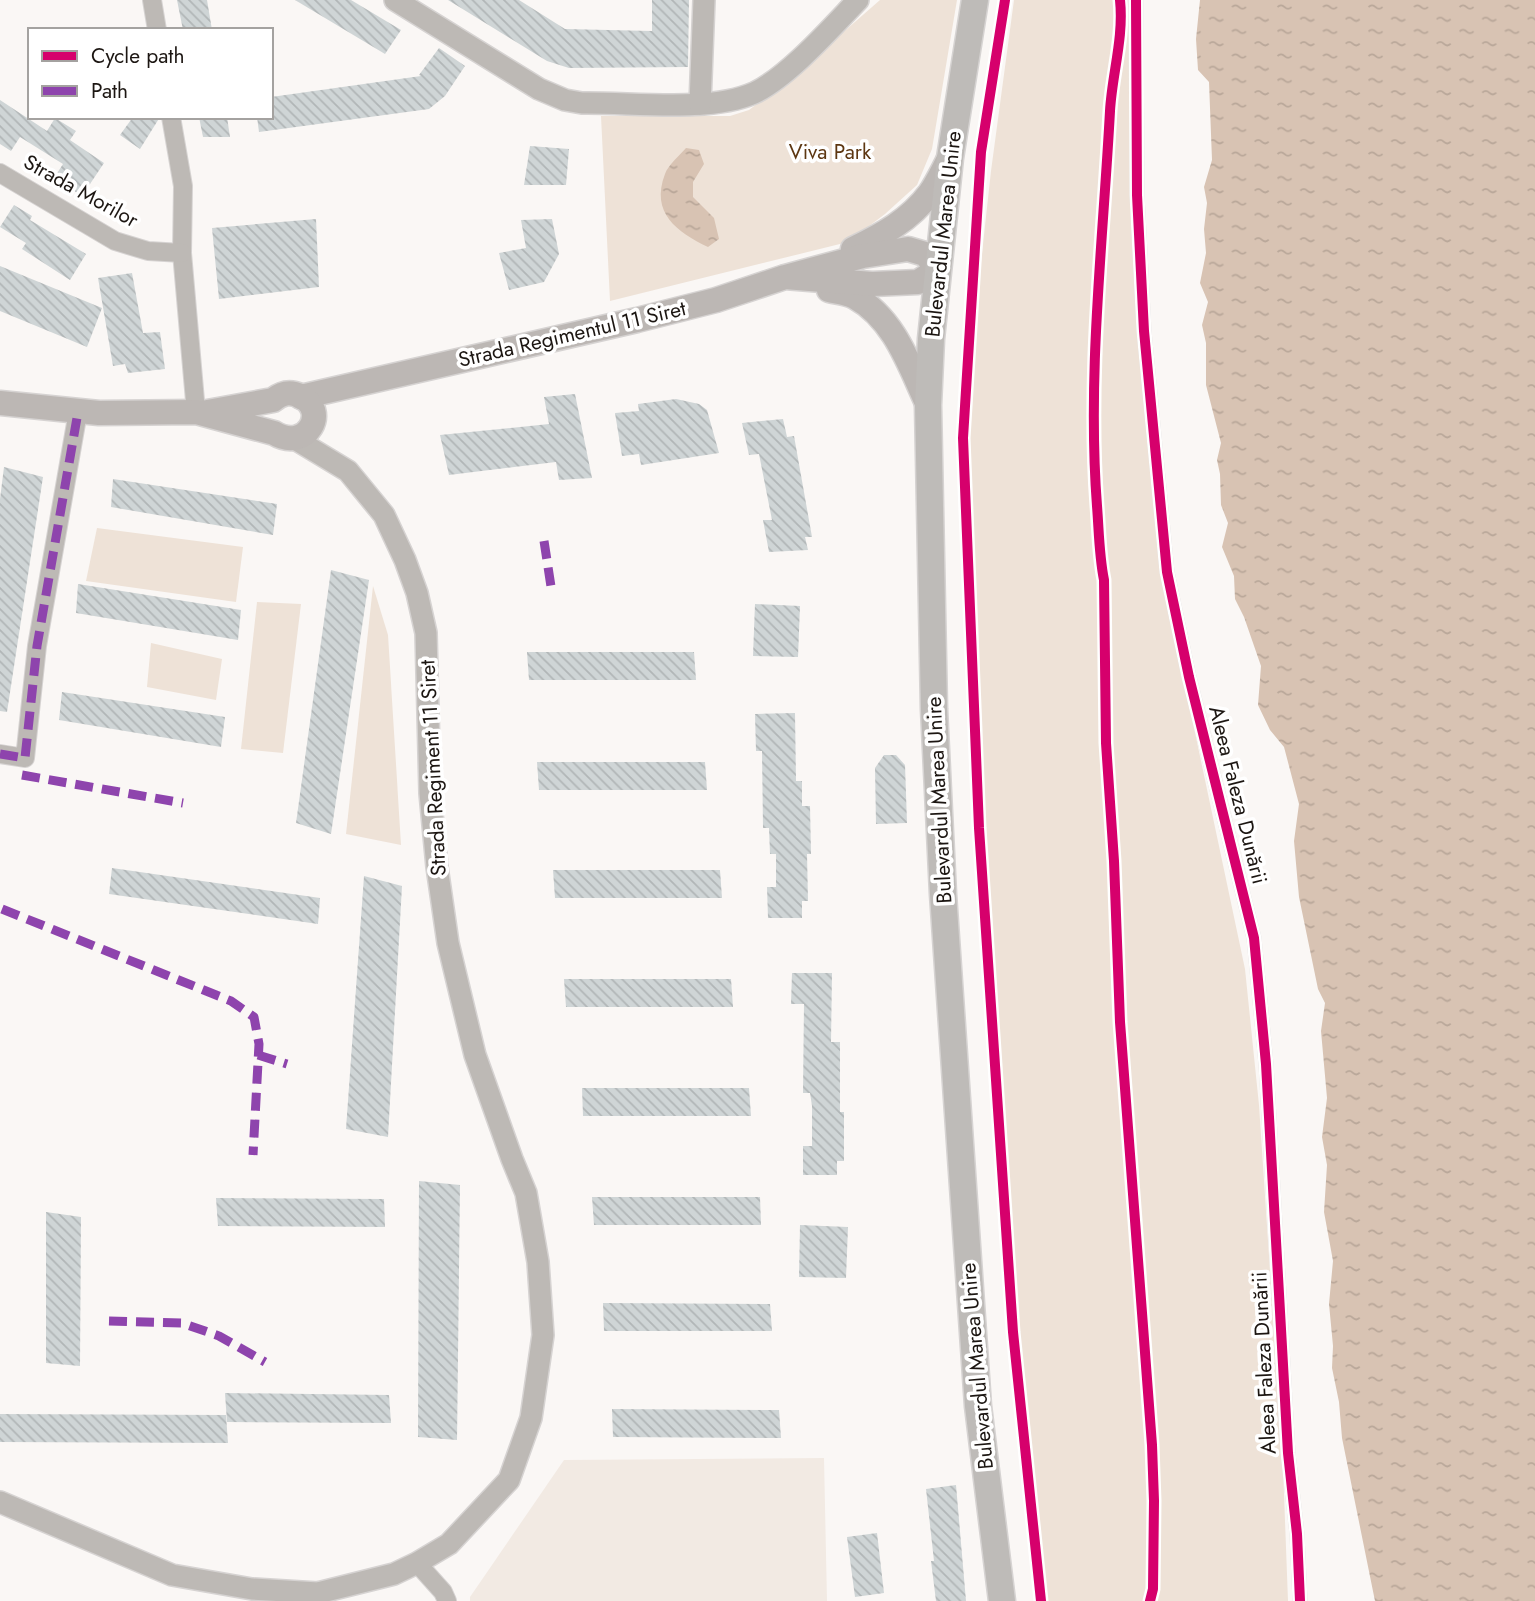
<svg xmlns="http://www.w3.org/2000/svg" width="1535" height="1601" viewBox="0 0 1535 1601" font-family="Jost,sans-serif">
<defs>
<pattern id="water-ripples" width="26" height="14" patternUnits="userSpaceOnUse" patternTransform="scale(1.75)"><rect width="26" height="14" fill="#d8c3b3"/><path d="M2 4q2-2 4 0t4 0M15 11q2-2 4 0t4 0" fill="none" stroke="#b9a799"/></pattern>
<pattern id="building-back-hatch" width="6" height="6" patternUnits="userSpaceOnUse" patternTransform="scale(1.75)"><rect width="6" height="6" fill="#cfd5d6"/><path d="M-1 5l2 2M0 0l6 6M5-1l2 2" fill="none" stroke="#b1b6b7"/></pattern>
</defs>
<rect width="100%" height="100%" fill="#faf7f5"/>
<polygon fill="#f2eae3" points="824,1458 827,1601 470,1601 470,1597 564,1460"/>
<g fill="#eee2d7">
<polygon points="880,0 957,0 932,149 917,185 885,214 848,242 610,301 601,116 730,116 749,110 792,77"/>
<polygon points="1014,0 1135,0 1139,322 1175,638 1245,969 1259,1105 1283,1467 1288,1601 1046,1601 1018,1340 986,855 968,440 977,299 991,171"/>
<polygon points="97,528 243,547 236,602 86,581"/>
<polygon points="373,586 388,635 401,845 346,834"/>
<polygon points="257,602 301,604 283,753 241,749"/>
<polygon points="151,643 222,659 216,700 147,687"/>
</g>
<g fill="url(#water-ripples)">
<polygon points="1200,0 1535,0 1535,1601 1375,1601 1342,1438 1339,1402 1332,1368 1333,1346 1329,1304 1333,1261 1324,1212 1327,1165 1322,1137 1327,1098 1321,1031 1325,1003 1318,989 1299,897 1294,841 1299,804 1284,747 1270,730 1258,705 1261,666 1244,617 1235,599 1234,576 1222,547 1228,523 1221,505 1220,474 1217,460 1221,443 1206,385 1206,343 1202,325 1208,302 1200,283 1206,253 1204,229 1207,203 1204,187 1212,160 1209,82 1198,70 1196,39"/>
<path d="M686,148L699,150L704,164L693,182V197L714,218L719,239L708,247C677,232 650,213 665,174C668,165 680,155 686,148Z"/>
</g>
<g fill="url(#building-back-hatch)">
<polygon points="177,0 207,0 212,30 183,30"/>
<polygon points="295,0 351,0 401,30 385,54"/>
<polygon points="448,0 519,0 565,29 652,31 652,0 689,0 688,67 569,68 547,61"/>
<polygon points="439,48 465,66 445,96 429,109 259,132 257,117 271,117 271,97 421,76 419,75"/>
<polygon points="0,100 47,131 55,118 76,131 70,140 104,163 82,196 54,178 63,164 20,137 11,151 0,144"/>
<polygon points="133,117 160,117 140,149 120,135"/>
<polygon points="199,117 227,117 230,137 203,137"/>
<polygon points="530,146 569,149 566,185 524,185"/>
<polygon points="14,205 32,216 30,220 86,254 70,280 22,249 26,243 0,227"/>
<polygon points="316,219 319,287 219,299 212,228"/>
<polygon points="552,219 559,254 544,282 509,290 499,253 526,248 521,220"/>
<polygon points="0,266 102,308 87,347 0,311"/>
<polygon points="132,273 143,333 160,332 165,369 128,373 125,364 113,366 98,278"/>
<polygon points="575,394 592,478 559,480 556,462 449,475 440,435 549,424 544,397"/>
<polygon points="676,399 699,404 707,410 719,453 641,465 639,454 622,456 615,413 639,411 638,404"/>
<polygon points="783,419 787,437 794,436 812,537 805,537 808,550 769,552 763,520 772,520 759,454 749,455 742,423"/>
<polygon points="4,467 43,477 7,712 0,711 0,499"/>
<polygon points="113,479 277,504 273,535 111,507"/>
<polygon points="331,570 369,580 331,834 296,823"/>
<polygon points="78,584 241,610 238,640 76,613"/>
<polygon points="755,604 800,606 798,657 753,656"/>
<polygon points="527,652 694,652 696,680 529,680"/>
<polygon points="62,692 225,717 221,747 59,720"/>
<polygon points="795,713 796,781 802,781 802,806 810,806 811,854 807,854 808,901 802,901 802,918 768,918 767,887 776,887 776,854 770,854 769,828 763,828 762,751 756,751 755,714"/>
<polygon points="884,755 896,755 905,765 907,823 876,824 875,768"/>
<polygon points="537,762 705,762 707,790 539,790"/>
<polygon points="112,868 320,898 318,924 109,894"/>
<polygon points="553,870 720,870 722,898 555,898"/>
<polygon points="364,876 402,886 388,1137 346,1129"/>
<polygon points="792,973 832,973 831,1042 840,1042 840,1112 844,1112 844,1161 837,1161 837,1175 803,1175 803,1146 812,1146 812,1106 810,1093 803,1093 804,1004 791,1004"/>
<polygon points="564,979 731,979 733,1007 566,1007"/>
<polygon points="582,1088 749,1088 751,1116 583,1116"/>
<polygon points="419,1181 460,1185 457,1440 418,1437"/>
<polygon points="592,1197 760,1197 761,1225 594,1225"/>
<polygon points="216,1198 384,1199 385,1227 218,1226"/>
<polygon points="46,1212 81,1217 80,1366 46,1363"/>
<polygon points="800,1225 848,1227 846,1278 799,1277"/>
<polygon points="603,1303 770,1304 772,1331 604,1331"/>
<polygon points="225,1393 389,1395 391,1423 227,1422"/>
<polygon points="612,1409 779,1410 781,1438 613,1437"/>
<polygon points="0,1414 226,1415 228,1443 0,1442"/>
<polygon points="956,1485 966,1601 936,1601 931,1561 934,1561 926,1489"/>
<polygon points="877,1533 884,1593 855,1597 847,1537"/>
</g>
<g fill="none" stroke-linecap="round" stroke-linejoin="round">
<g stroke="#d6d3d2" stroke-width="15">
<polyline id="pedestrian" points="1136,0 1137,195 1144,331 1167,572 1189,677 1254,938 1266,1064 1288,1453 1297,1534 1300,1601"/>
</g>
<g stroke="#d6d3d2" stroke-width="20">
<g id="minor">
<polyline points="152,0 157,30"/>
<polyline points="171,117 183,186 182,253 196,412"/>
<polyline points="0,173 115,241 148,251 182,253"/>
<polyline points="0,754 25,758 37,646 78,412"/>
<polyline points="417,1563 443,1592 447,1601"/>
</g>
</g>
<g stroke="#d6d3d2" stroke-width="24">
<g id="tertiary">
<path d="M395,0L539,89L565,100L582,103C632,102 708,113 754,93C788,77 832,27 858,0"/>
<polyline points="700,104 704,0"/>
<polyline points="0,1502 172,1575 252,1589 318,1593 394,1574 417,1563 449,1544 509,1480 531,1418 543,1335 538,1262 526,1193 512,1159 475,1055 448,943 437,867 430,793 426,633 417,593 405,560 384,515 348,471 295,439"/>
</g>
</g>
<g stroke="#d6d3d2" stroke-width="27">
<g id="secondary">
<path d="M853,249C882,235 910,220 930,193C937,183 943,170 949,159"/>
<path d="M829,290C838,292 848,293 855,297C895,319 910,367 928,405"/>
<polyline points="301,397 637,320 716,300 785,277 863,256 908,249 925,254 938,269 918,282 872,284 785,277"/>
<path d="M0,403L99,413L196,412L274,433C307,453 330,410 300,396C290,391 282,393 273,400L202,413"/>
</g>
</g>
<g stroke="#d6d3d2" stroke-width="29">
<polyline id="primary" points="975,0 950,158 931,339 928,405 934,709 943,894 978,1406 1002,1601"/>
</g>
<use href="#pedestrian" stroke="#bdb9b5" stroke-width="12"/>
<use href="#minor" stroke="#bdb9b5" stroke-width="18"/>
<use href="#tertiary" stroke="#bdb9b5" stroke-width="21"/>
<use href="#secondary" stroke="#bcb7b4" stroke-width="24"/>
<use href="#primary" stroke="#bebbb8" stroke-width="26"/>
<g stroke="#8e44ad" stroke-width="9" stroke-dasharray="18 9" stroke-linecap="butt">
<polyline points="544,541 552,593"/>
<polyline points="0,754 25,758 37,646 78,412"/>
<polyline points="22,775 183,803"/>
<polyline points="2,909 231,1001 254,1017 259,1044 253,1155"/>
<polyline points="258,1055 287,1064"/>
<polyline points="109,1321 182,1323 219,1336 265,1362"/>
</g>
<g stroke="#fff" stroke-width="15">
<g id="cycleway">
<polyline points="1005,0 981,152 963,438 979,828 1013,1332 1041,1601"/>
<path d="M1120,0C1124,38 1112,74 1110,111C1103,242 1087,375 1097,506C1099,531 1099,555 1104,580L1106,743L1114,861L1120,1022L1152,1445L1154,1501L1153,1589L1150,1601"/>
<polyline points="1136,0 1137,195 1144,331 1167,572 1189,677 1254,938 1266,1064 1288,1453 1297,1534 1300,1601"/>
</g>
</g>
<use href="#cycleway" stroke="#d6006c" stroke-width="10"/>
</g>
<g text-anchor="middle" stroke-width="7" stroke-linejoin="round" paint-order="stroke">
<g font-size="21" fill="#5d3712" stroke="#fff">
<text x="830" y="159">Viva Park</text>
</g>
<g font-size="21" fill="#1c1612" stroke="#fff">
<text transform="translate(81 191) rotate(29)" y="7">Strada Morilor</text>
<text transform="translate(943 234) rotate(-84)" y="7">Bulevardul Marea Unire</text>
<text transform="translate(572 334) rotate(-13)" y="7">Strada Regimentul 11 Siret</text>
<text transform="translate(433 768) rotate(-93)" y="7">Strada Regiment 11 Siret</text>
<text transform="translate(1238 795) rotate(76)" y="7">Aleea Faleza Dunării</text>
<text transform="translate(939 800) rotate(-93)" y="7">Bulevardul Marea Unire</text>
<text transform="translate(1264 1363) rotate(-93)" y="7">Aleea Faleza Dunării</text>
<text transform="translate(977 1366) rotate(-95)" y="7">Bulevardul Marea Unire</text>
</g>
</g>
<rect x="28" y="28" width="245" height="91" fill="#ffffff" stroke="#a4a2a0" stroke-width="2"/>
<rect x="42" y="51" width="35" height="10" fill="#d6006c" stroke="#a4a2a0" stroke-width="2"/>
<text x="91" y="63" font-size="21" fill="#1c1612">Cycle path</text>
<rect x="42" y="86" width="35" height="10" fill="#8e44ad" stroke="#a4a2a0" stroke-width="2"/>
<text x="91" y="98" font-size="21" fill="#1c1612">Path</text>
</svg>
